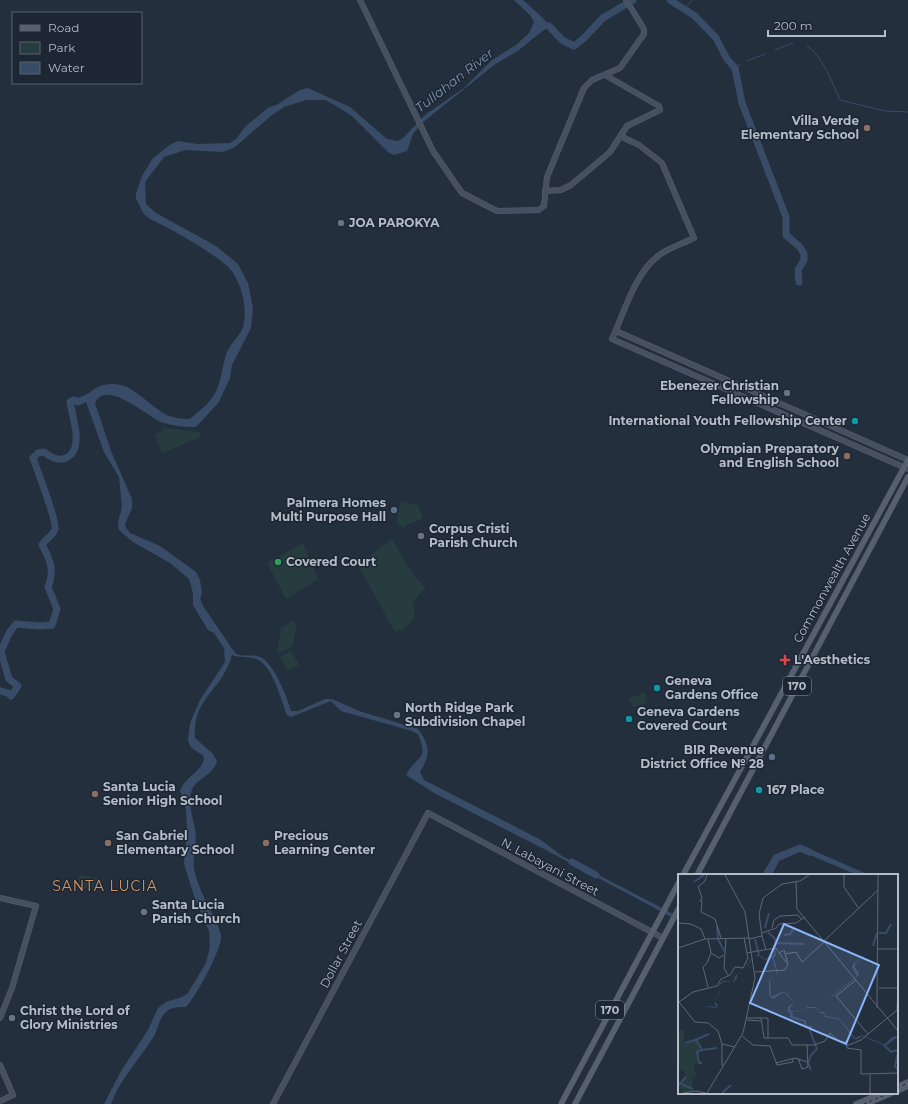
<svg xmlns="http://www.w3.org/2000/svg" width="908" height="1104" viewBox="0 0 908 1104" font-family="Montserrat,sans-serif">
<rect width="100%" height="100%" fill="#242f3e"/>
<g fill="#263c3f">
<polygon points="164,428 200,432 201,437 162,453 155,434 161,432"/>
<polygon points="400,501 418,505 423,518 407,525 404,528 396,524"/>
<polygon points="392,539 413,574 425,587 413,603 415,618 403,630 395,632 358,565"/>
<polygon points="303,543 318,579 286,599 267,563"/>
<polygon points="294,621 297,627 292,647 279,653 277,651 281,628"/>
<polygon points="291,651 299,665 288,671 280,657"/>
<polygon points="645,693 648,703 632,707 629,698"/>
<polygon points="80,875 98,878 96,890 78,887"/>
</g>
<g fill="#394c67">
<path d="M514,0H523C529,6 547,20 549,26L519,50L494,65L422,123L413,134L407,151L394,155L389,153L352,116L333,104L325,100H306L284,107L272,115L235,147L223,152L185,150L164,157L145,182L146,204L156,213L216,246L238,264L248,283L253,308L251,328L232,365L230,378L219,402L196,427C184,427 170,426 159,421C145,414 105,379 95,403L111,451L132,499V508L125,524L126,528L130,533L160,546L196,572L200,580L202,594L200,599L203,606L235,653C242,658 254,653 262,658C275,666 287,697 291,711H298L325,699H332L359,711L418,729C430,746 431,754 420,772L424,780L541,840L562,856L679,917V921L544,849L434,793L406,775C418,754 429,760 418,734L412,731L341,711L331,701L291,717L287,715C281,700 273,665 256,659C249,656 240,658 232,655C223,690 192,697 195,738L213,754L217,761C212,778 194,778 191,793C188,804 193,818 195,829C198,844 191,858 195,873C200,895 215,914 221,935C224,945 195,999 186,1007C179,1007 171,1007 166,1012C159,1018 158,1029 154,1036C140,1059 120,1079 111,1104H104L121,1071L148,1030L158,1008L166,1002L182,997L188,993L206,963L210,947L209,931L196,902L184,864L187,830L186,809L180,791C184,777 208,768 203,755L194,750L190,746L188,740L190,723L200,700L225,662L224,648L214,633L208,630L193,605V593L189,579L170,563L133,542L119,530L118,522L122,507L119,477L104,452L85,399C94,383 115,380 131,389C142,396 152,406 163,413C171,418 182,419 190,419C197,412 207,406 212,398C222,385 221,367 227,352C231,343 240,336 243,327C248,309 242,283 230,269C216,254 170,228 150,219L144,214L136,199V193L142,176L153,158L171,144L178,141L197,144L230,143L236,139L246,126L268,108L278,104L300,90L308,88L350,107L387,139L398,141L403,138L425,115L464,88L492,60L516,45L529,33L534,22L530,15Z"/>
<path d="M801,848L812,850L869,875H857L801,851L779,861L772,875H766C776,855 780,854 801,848Z"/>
</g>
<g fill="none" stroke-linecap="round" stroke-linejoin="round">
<g stroke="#394c67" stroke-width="1">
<polyline points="684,9 692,0"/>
<path d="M807,46C823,56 832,83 840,100L885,111L908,112"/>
<polyline points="775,50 793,43"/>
<polyline points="747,61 765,54"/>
<polyline points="735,68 740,64"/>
</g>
<g stroke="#394c67" stroke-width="7">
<polyline points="670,0 695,16 716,38 727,59 735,68 742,103 786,217 786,235 800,247 804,254 804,260 798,270 799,282"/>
<polyline points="542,25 549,26 562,40 574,46 583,39 603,18 633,0"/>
<path d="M0,691L8,693L11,696L18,686L9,679L1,652L9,633L16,624L40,626L52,625L57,609L48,587C55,571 50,559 42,545C45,538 53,537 55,529C57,520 37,470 33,458L38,453L44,452C63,467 78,457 76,433C75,423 72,413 70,402L74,400L78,402L91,396"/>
<polyline points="572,862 596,875"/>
<polyline points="766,875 776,858 800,848 809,852"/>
</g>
<g stroke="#565f6c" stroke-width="6">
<g id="secondary">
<polyline points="360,0 433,151 462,193 497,211 539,210 544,206 547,177 584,88 592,80 620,68 644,34 644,29 626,0"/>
<path d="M620,136L639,145L662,163L694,238C682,244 668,248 658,256C635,273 624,313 612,339L908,469"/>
<polyline points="545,191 561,190 571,185 610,152 627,126 660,110 659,106 605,75"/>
<polyline points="616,331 908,460"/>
<polyline points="0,898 36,906 12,988 0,1018"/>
<polyline points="0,1065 13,1095 0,1101"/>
<polyline points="273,1104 428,813 663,938"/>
</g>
</g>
<g stroke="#414a57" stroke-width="6">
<g id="primary">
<polyline points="683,875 908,460"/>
<polyline points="697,875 908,477"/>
<polyline points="897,1087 908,1082"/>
<polyline points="897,1091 908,1086"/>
<polyline points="561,1104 679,882"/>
<polyline points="575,1104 679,908"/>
<polyline points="856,1104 882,1093"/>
<polyline points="866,1104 892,1093"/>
</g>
</g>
<use href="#secondary" stroke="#465061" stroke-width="5"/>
<use href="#primary" stroke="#56606e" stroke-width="5.5"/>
<g stroke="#5a6575" stroke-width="2.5">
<g id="rail">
<polyline points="897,1088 908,1083"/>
<polyline points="864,1104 890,1093"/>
</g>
</g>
<use href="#rail" stroke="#1d2633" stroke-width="1" stroke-dasharray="3" stroke-linecap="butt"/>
</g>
<g fill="#8d6e63" stroke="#1d2633" stroke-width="1.5">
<circle cx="867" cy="128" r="4"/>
<circle cx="847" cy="456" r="4"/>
<circle cx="95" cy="794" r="4"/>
<circle cx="108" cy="843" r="4"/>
<circle cx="266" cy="843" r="4"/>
</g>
<g fill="#6b7280" stroke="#1d2633" stroke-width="1.5">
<circle cx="341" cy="223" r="4"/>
<circle cx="787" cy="393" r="4"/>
<circle cx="421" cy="536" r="4"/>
<circle cx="397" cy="715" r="4"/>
<circle cx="144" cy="912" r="4"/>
<circle cx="12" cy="1018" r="4"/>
</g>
<g fill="#0f9aa8" stroke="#1d2633" stroke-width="1.5">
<circle cx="855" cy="421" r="4"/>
<circle cx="657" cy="688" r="4"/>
<circle cx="629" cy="719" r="4"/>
<circle cx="759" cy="790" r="4"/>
</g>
<g fill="#5c6f8a" stroke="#1d2633" stroke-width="1.5">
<circle cx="394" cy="510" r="4"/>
<circle cx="772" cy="757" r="4"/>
</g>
<circle fill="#2e9e5b" stroke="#1d2633" stroke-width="1.5" cx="278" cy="562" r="4"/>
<path fill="#e0444e" stroke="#1d2633" stroke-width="1.5" d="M783 654h4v4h4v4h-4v4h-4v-4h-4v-4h4z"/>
<g text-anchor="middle" stroke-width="3" stroke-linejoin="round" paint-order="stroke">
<g fill="#1d2633" stroke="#878f9c" stroke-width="1">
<rect x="783" y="677" width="28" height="18" rx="3"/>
<rect x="596" y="1001" width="28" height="18" rx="3"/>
</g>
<g font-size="11" font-weight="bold" fill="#b4bcc9">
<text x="797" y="690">170</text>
<text x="610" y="1014">170</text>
</g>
<g font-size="12" font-weight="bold" fill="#b4bcc9" stroke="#1d2633" text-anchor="start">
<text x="859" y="125" text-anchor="end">Villa Verde<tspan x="859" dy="14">Elementary School</tspan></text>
<text x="349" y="227">JOA PAROKYA</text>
<text x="779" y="390" text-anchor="end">Ebenezer Christian<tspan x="779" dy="14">Fellowship</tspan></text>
<text x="847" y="425" text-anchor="end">International Youth Fellowship Center</text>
<text x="839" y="453" text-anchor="end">Olympian Preparatory<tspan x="839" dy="14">and English School</tspan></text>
<text x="386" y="507" text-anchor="end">Palmera Homes<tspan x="386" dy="14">Multi Purpose Hall</tspan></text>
<text x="429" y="533">Corpus Cristi<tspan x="429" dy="14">Parish Church</tspan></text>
<text x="286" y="566">Covered Court</text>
<text x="794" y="664">L'Aesthetics</text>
<text x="665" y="685">Geneva<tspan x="665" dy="14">Gardens Office</tspan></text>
<text x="405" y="712">North Ridge Park<tspan x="405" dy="14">Subdivision Chapel</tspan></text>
<text x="637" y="716">Geneva Gardens<tspan x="637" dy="14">Covered Court</tspan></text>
<text x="764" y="754" text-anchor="end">BIR Revenue<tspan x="764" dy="14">District Office № 28</tspan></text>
<text x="103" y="791">Santa Lucia<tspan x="103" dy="14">Senior High School</tspan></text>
<text x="767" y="794">167 Place</text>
<text x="116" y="840">San Gabriel<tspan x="116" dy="14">Elementary School</tspan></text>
<text x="274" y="840">Precious<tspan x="274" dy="14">Learning Center</tspan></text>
<text x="152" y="909">Santa Lucia<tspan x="152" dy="14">Parish Church</tspan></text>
<text x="20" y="1015">Christ the Lord of<tspan x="20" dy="14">Glory Ministries</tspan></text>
</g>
<g font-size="12" fill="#b4bcc9" stroke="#1d2633">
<text transform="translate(832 578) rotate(-61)" y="4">Commonwealth Avenue</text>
<text transform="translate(550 867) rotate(28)" y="4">N. Labayani Street</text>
<text transform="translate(341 954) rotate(-62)" y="4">Dollar Street</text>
</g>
<g font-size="13" font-style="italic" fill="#7c92b1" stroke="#1d2633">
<text transform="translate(454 80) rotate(-38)" y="5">Tullahan River</text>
</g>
<g font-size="14" letter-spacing="1" fill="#d59563" stroke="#1d2633">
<text x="105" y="891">SANTA LUCIA</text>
</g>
</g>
<g transform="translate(678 874)">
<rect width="220" height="220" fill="#242f3e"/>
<path d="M0,155L6,156V169L18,167L20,163L22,168L20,169L23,174L19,178L21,186L16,192L19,203H15L14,213H12L15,218L4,219L2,213L8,203L5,196L0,194Z" fill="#263c3f"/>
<path d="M196,71L176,91L181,100L180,102L155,122L151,120L145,130L138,133L142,138H146L148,142L162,145L177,164L184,161L207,171L215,164L220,163L207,172L184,162L180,165H176L162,146L147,143L146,140L142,139L138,134H129L123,138L110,137V133L116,128L107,119H104L97,124L94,125L91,121V106L99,100L94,84L87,86L80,81L75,84L66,96L59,101V104L56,108H45L40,113L42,119L36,127L40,131L39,133L37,134L25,132L38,133L36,126L42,120L40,113L43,108L46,107L55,108L58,101L66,96L73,85L81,81L87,85L95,82L100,99L92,106L93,123L104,118L109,119L116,128L111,136L123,138L129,133H138L145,130L151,120L155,121L179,102L175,91Z" fill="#394c67"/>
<path fill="none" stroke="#394c67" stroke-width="2" d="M16,8L26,1M39,52L40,64M87,54L91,39M90,58L97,65L98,70M201,59H208L213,50M106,61L112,60L116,54M40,65L46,77M77,65L81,81M195,72L199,59M94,83L97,81L96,72L99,69L126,70M177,89L175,93L180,102M110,136L114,140L113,143L127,147V152L133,153L132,157L139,175L133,181M17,166L31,160M7,169L17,166L21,170L24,176L19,178L21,189H24M206,171L213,178L219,176L220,178M207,171L215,164L220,163M24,176L39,174M220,179L217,192L220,196M133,181L130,189L133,196M3,210L15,215M0,212L8,203M44,219L53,211"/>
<path fill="none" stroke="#5e6776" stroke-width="1" d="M166,1V13L181,35M118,8L119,35L220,157M20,12L24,24L22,27M21,12L27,7L29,1M22,27H24L23,38L37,45L43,64M0,49L13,50L23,55L27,65M94,54L96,46L102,42L120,41L123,45M84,59L98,54L101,50L118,49L127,43M84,62L88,76M48,64L46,94L50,101M66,64L69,79L74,78M71,65L84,62L81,40L85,24L104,10L122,7L131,1M146,67L200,16M0,74L27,65L71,64M200,75H220M74,78L98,74L101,79M33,79L41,84L46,81M101,79L109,89M107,80L118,78L124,88L146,68M77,98L107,96L110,90L106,76L101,79M178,106L158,122L190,160M30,113L25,93L29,89L33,79L30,65M199,134L200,1M69,144H90V164M83,144L86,164H110L114,171H136L147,167L152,159L162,168H168L169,174L183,176V200L220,199M69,146L83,147M64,162L75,171L92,172L99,191L115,188V185M44,170L57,173M168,172L183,166L219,136L220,114H201M120,184L124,195L130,193L129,171M98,189L117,184L129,188M44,192V170L40,157L30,149L17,148L1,128L15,118L39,112L43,105L52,101L57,93L65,94L70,84L69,79M5,219L18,217L28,219M29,219L65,159L77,104L67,38L47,1M192,219V201"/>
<path fill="#8ab4f8" fill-opacity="0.15" stroke="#8ab4f8" stroke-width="2" d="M106,50L201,91L168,170L72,129Z"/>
<rect width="220" height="220" fill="none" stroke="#b4bcc9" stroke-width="2"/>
</g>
<rect x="12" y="12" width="130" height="72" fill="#1d2633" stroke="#59626f"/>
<rect x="20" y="25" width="20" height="6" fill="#56606e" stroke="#59626f"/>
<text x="48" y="32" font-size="12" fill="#b4bcc9">Road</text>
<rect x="20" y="42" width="20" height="12" fill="#263c3f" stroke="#59626f"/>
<text x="48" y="52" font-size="12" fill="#b4bcc9">Park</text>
<rect x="20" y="62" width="20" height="12" fill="#394c67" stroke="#59626f"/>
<text x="48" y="72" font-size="12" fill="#b4bcc9">Water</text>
<path d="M768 30v6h117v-6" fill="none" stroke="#b4bcc9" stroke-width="2"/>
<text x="774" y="30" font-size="12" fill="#b4bcc9" stroke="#1d2633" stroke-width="3" paint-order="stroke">200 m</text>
</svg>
